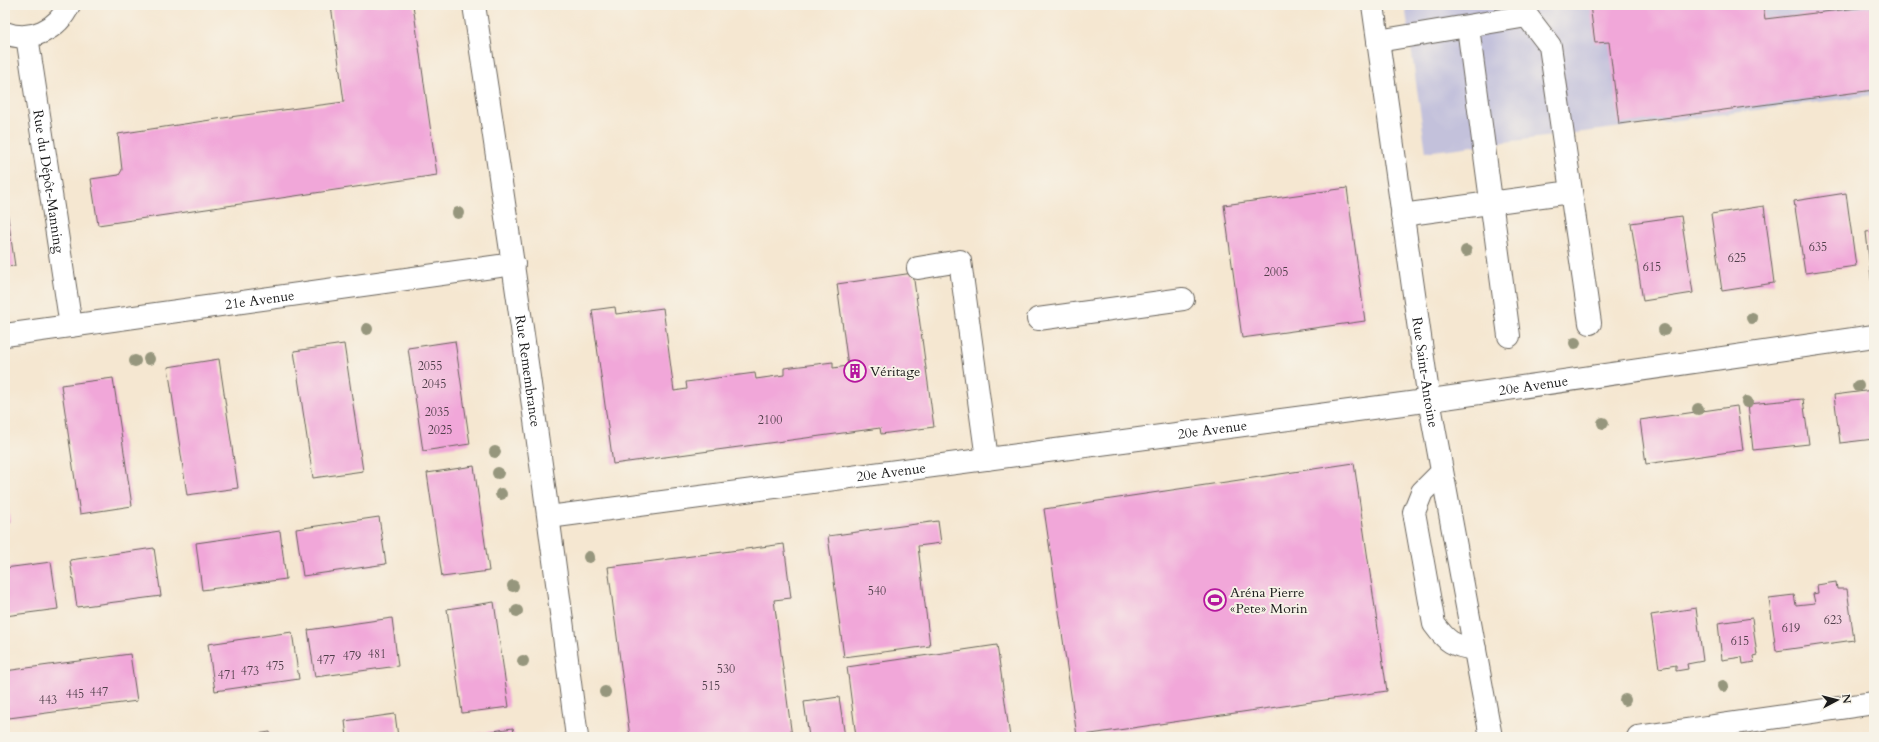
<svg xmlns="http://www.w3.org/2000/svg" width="1879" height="742" viewBox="0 0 1879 742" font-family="Cardo,serif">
<rect width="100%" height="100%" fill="#f7f3e8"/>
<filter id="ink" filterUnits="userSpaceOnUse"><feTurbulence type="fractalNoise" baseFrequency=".025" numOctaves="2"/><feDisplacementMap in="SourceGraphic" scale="8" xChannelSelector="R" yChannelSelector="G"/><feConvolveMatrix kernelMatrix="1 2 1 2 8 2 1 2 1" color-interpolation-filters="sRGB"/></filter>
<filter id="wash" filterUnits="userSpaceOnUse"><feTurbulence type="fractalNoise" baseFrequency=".012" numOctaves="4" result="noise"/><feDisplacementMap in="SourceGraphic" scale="16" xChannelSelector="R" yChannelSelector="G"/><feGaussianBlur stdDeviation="0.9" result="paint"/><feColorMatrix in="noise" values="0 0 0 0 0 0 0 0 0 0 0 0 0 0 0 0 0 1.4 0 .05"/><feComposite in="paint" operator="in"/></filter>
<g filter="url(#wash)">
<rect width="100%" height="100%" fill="#f5e7d1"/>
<polygon fill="#c3c1db" points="1405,5 1874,5 1874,95 1426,152"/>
<g id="blocks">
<g fill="#f1a7d9">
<polygon points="331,5 413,5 437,175 98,225 91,179 119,175 122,170 118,134 237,116 344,102"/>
<polygon points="1590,5 1763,5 1765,19 1874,6 1874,90 1619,124 1609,42 1595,43"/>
<polygon points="1347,188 1365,321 1242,338 1224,205"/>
<polygon points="1846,193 1856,266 1805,273 1794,201"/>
<polygon points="5,204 6,204 15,266 5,267"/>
<polygon points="1764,206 1774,283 1722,291 1711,214"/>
<polygon points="1681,216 1693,293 1643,301 1631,223"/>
<polygon points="1874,231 1874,286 1872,286 1866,232"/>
<polygon points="913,273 934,427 881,434 880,428 613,464 592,310 615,307 616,314 663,308 674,391 687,389 686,382 755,373 756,379 784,375 784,368 833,362 833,368 848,366 837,284"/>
<polygon points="455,341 470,444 423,451 408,348"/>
<polygon points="344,344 363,471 313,478 294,351"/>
<polygon points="219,359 238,488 187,495 168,367"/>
<polygon points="113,378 132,506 80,514 61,385"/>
<polygon points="1873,390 1874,439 1840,443 1834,395"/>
<polygon points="1803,399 1809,444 1753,450 1748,404"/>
<polygon points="1737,406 1743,450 1646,464 1640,420"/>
<polygon points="1354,463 1387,691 1077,736 1044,509"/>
<polygon points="474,466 489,571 442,577 427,473"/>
<polygon points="6,492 10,522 5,523 5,493"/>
<polygon points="379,517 386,564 303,576 296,529"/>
<polygon points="938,521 941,543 918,546 930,646 844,657 828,536"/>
<polygon points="280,531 286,579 202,590 196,543"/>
<polygon points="784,544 791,598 774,600 792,737 630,737 608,567"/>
<polygon points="154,548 161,596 77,607 70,560"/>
<polygon points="51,562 58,609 5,616 5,568"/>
<polygon points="1836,582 1837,589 1847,589 1854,640 1776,651 1769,598 1794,595 1796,605 1815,603 1813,594 1818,593 1817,585"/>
<polygon points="494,602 509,707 462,713 447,609"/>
<polygon points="1696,608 1703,661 1687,664 1688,669 1676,671 1676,665 1659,668 1651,615"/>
<polygon points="392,618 398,666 315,677 308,630"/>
<polygon points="1752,618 1757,655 1753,656 1754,662 1743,664 1742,657 1722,660 1718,623"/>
<polygon points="292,632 299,679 215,691 208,644"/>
<polygon points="997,645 1010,737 856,737 847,667"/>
<polygon points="130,654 137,701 9,718 5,694 5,671"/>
<polygon points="839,697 845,737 809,737 804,702"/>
<polygon points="395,714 398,737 347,737 345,721"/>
<polygon points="513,728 515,737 466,737 466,735"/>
<polygon points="270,732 271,737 243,737 243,736"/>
</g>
</g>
</g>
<g filter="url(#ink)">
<use href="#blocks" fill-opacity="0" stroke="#68635b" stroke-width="1"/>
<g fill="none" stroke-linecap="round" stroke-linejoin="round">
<g stroke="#68635b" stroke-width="24">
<g id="minor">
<path id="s1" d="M474,5C512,249 546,492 577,737"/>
<path id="s2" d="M1373,5L1429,400L1491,737"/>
<polyline points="1468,27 1509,336"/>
<path d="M5,33C31,43 58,29 69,5"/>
<path id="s3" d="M27,36L71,326"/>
<polyline points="1378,41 1527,16 1550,46 1590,323"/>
<polyline points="1402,215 1571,192"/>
<polyline points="918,268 960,261 987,459"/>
<polyline points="1038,319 1183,299"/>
<path id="s4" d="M5,335L514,264"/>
<path d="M1442,472L1422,492L1414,512L1434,624C1447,642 1453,646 1475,649"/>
<path id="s5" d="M549,517L1410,403L1874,336"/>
<polyline points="1638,737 1874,703"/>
</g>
</g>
<use href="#minor" stroke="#fff" stroke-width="22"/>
</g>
<g fill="#96967d">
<circle cx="458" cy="213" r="6"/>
<circle cx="1466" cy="251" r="6"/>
<circle cx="1752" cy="318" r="6"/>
<circle cx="367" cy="329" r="6"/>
<circle cx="1664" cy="330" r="6"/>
<circle cx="1575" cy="343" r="6"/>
<circle cx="149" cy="359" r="6"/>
<circle cx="135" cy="361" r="6"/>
<circle cx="1858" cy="386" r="6"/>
<circle cx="1747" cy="402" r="6"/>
<circle cx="1698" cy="409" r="6"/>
<circle cx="1603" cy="423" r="6"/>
<circle cx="495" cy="452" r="6"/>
<circle cx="498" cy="473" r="6"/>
<circle cx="501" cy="494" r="6"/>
<circle cx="589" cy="557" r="6"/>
<circle cx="513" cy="586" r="6"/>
<circle cx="517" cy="611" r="6"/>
<circle cx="523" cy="661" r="6"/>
<circle cx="1723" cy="686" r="6"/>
<circle cx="605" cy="692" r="6"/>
<circle cx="1625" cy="700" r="6"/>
</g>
</g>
<defs>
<g id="building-ring" transform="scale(1.15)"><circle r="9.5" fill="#f7f3e8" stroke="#b5179e" stroke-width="1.5"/><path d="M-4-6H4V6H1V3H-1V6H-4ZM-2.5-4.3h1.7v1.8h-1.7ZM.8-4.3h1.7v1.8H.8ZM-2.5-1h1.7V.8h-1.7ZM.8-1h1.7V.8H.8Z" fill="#b5179e"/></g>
<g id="stadium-ring" transform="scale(1.15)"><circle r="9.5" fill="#f7f3e8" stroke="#b5179e" stroke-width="1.5"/><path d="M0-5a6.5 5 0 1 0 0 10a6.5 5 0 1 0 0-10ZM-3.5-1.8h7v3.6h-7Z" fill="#b5179e"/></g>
</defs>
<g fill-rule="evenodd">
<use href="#building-ring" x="855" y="371"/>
<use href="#stadium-ring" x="1215" y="600"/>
</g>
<g text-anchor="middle" stroke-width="3.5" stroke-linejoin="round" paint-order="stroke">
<g font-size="12" fill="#513f4b">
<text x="1818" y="251">635</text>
<text x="1737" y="262">625</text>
<text x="1652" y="271">615</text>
<text x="1276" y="276">2005</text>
<text x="430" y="370">2055</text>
<text x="434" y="388">2045</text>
<text x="437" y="416">2035</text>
<text x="770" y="424">2100</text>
<text x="440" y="434">2025</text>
<text x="877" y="595">540</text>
<text x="1833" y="624">623</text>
<text x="1791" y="632">619</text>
<text x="1740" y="645">615</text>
<text x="377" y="658">481</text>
<text x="352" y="660">479</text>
<text x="326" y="664">477</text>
<text x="275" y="670">475</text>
<text x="726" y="673">530</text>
<text x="250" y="675">473</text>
<text x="227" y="679">471</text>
<text x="711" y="690">515</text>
<text x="99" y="696">447</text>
<text x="75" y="698">445</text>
<text x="48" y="704">443</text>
</g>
<g font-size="14" fill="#1c1c1c" stroke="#f7f3e8">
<text dy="5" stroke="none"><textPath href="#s3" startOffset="147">Rue du Dépôt-Manning</textPath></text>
<text dy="5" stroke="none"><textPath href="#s4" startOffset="257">21e Avenue</textPath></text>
<text dy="5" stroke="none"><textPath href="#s1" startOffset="370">Rue Remembrance</textPath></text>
<text dy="5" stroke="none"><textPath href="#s2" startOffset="371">Rue Saint-Antoine</textPath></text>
<text dy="5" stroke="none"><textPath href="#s5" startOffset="993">20e Avenue</textPath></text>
<text dy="5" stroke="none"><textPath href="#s5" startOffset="669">20e Avenue</textPath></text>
<text dy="5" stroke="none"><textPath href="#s5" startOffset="345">20e Avenue</textPath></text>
</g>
<g font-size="14" fill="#1c1c1c" stroke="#f7f3e8" text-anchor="start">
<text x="870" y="376">Véritage</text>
<text x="1230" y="597">Aréna Pierre<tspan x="1230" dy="16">«Pete» Morin</tspan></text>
</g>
</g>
<rect width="1879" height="742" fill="none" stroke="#f7f3e8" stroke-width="20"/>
<g transform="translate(1837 700) rotate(83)" stroke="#f7f3e8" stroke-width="3" paint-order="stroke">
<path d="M0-3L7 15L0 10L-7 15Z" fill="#1c1c1c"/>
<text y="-6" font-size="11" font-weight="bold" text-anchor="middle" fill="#1c1c1c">N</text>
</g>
</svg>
